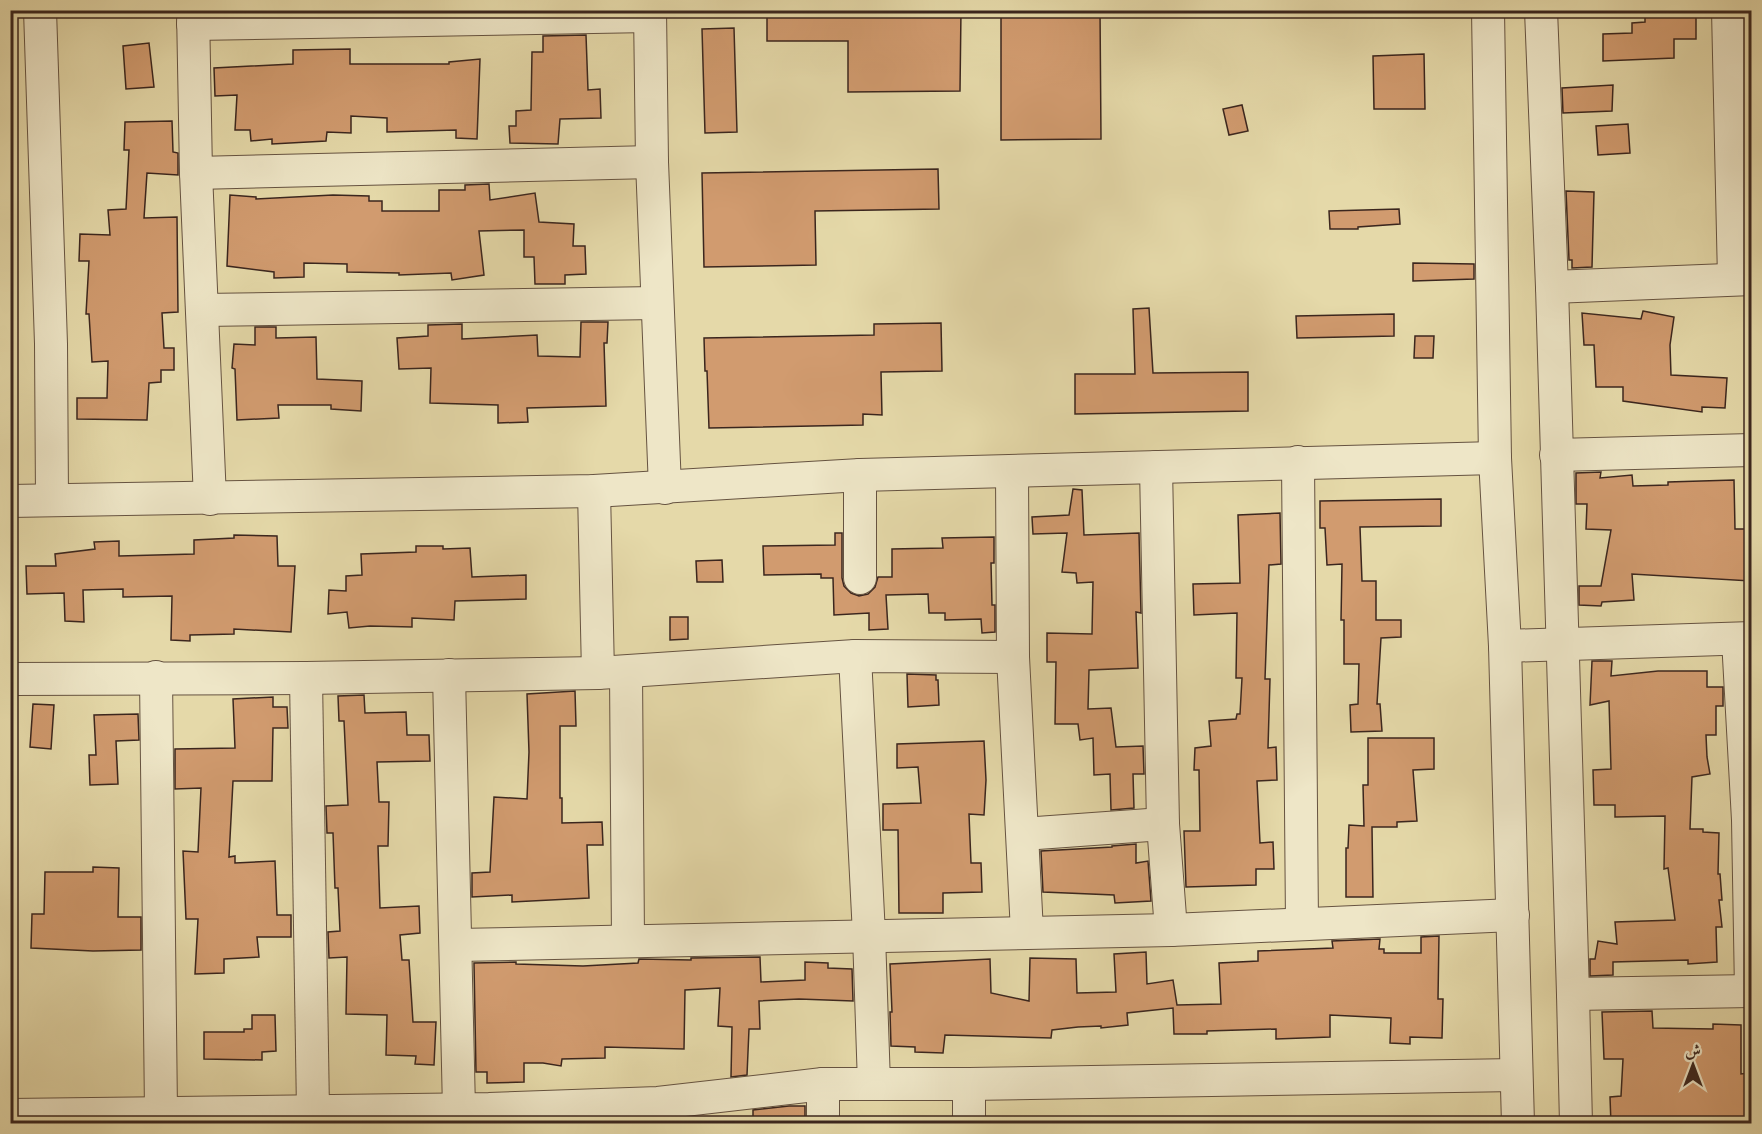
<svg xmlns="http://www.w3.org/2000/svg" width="1762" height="1134" viewBox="0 0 1762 1134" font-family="'IM FELL English',Amiri,serif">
<rect width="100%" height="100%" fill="#e5d9a9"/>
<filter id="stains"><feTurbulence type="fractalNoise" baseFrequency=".00333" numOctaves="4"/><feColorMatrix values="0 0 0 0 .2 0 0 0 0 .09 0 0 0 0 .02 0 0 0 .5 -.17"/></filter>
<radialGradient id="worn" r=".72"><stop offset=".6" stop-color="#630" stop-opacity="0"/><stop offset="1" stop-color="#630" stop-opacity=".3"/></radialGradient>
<g fill="#d19b6f" stroke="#3b261e" stroke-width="1.5">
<polygon points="904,10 961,10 960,91 848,92 848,41 767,41 767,11"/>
<polygon points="1001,10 1100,10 1101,139 1001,140"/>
<polygon points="1645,10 1672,10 1672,14 1696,13 1696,39 1674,39 1674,58 1603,61 1603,34 1632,33 1632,23 1645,22"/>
<polygon points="734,28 737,132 705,133 702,29"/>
<polygon points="586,35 588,90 600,89 601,118 560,119 558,144 510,143 509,126 516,126 516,111 531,110 532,52 543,52 543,36"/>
<polygon points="149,43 154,87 126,89 123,46"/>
<polygon points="350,49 350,64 449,64 449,62 480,59 477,139 456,138 456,130 387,132 387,118 351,116 351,133 327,132 326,141 272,144 272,139 251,141 250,130 235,130 237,95 215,96 214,68 293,64 293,50"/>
<polygon points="1424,54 1425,109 1374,109 1373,56"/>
<polygon points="1613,85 1612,111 1563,113 1562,88"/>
<polygon points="1242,105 1248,131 1229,135 1223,109"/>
<polygon points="172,121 173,152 178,153 178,175 147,173 144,218 177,217 178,312 162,313 164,348 174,348 174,370 161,370 161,382 149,383 147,420 77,419 77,398 107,398 108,361 92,362 89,314 86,314 89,261 79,261 80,234 110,235 108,210 126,209 129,150 124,150 125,122"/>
<polygon points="1628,124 1630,153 1598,155 1596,126"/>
<polygon points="938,169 939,209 815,211 816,265 704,267 702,173"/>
<polygon points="489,184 490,200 535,193 539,222 574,224 573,246 585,246 586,274 565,275 565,284 535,284 534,257 524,257 524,230 479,231 484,275 452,280 451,273 399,275 399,273 347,272 347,264 304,263 304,277 274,278 274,272 227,266 230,195 256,197 256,199 333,195 369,196 369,201 382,201 382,211 439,211 439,190 465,190 465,185"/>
<polygon points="1566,191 1594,192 1592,267 1572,268 1572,260 1569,260"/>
<polygon points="1399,209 1400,224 1358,227 1358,229 1330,229 1329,211"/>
<polygon points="1413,263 1474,264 1474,279 1413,281"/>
<polygon points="1149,308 1153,373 1248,372 1248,411 1075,414 1075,374 1135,374 1133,309"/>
<polygon points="1643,311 1674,317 1670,345 1671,375 1727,378 1725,408 1702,407 1702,412 1623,401 1623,387 1596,387 1594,345 1584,345 1582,313 1641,319"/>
<polygon points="1394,314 1394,336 1297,338 1296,316"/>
<polygon points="581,322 608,322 607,343 604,343 606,406 527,408 528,422 498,423 498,405 430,403 431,368 399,369 397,338 428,336 428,325 462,324 462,339 537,335 538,356 580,357"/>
<polygon points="941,323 942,371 881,372 882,415 863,414 863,425 709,428 707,371 705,371 704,338 874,335 874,324"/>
<polygon points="255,327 276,327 276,338 316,337 317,379 362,381 361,411 331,409 331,405 278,405 279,418 237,420 235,369 232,368 234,344 255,345"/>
<polygon points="1415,336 1434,336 1433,358 1414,358"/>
<polygon points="1601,472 1600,478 1632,475 1633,486 1668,485 1668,482 1734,480 1735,529 1750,529 1751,581 1632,574 1634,600 1602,602 1601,606 1579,605 1579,586 1601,586 1611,530 1586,529 1587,504 1576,504 1576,473"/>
<polygon points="1073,489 1082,490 1084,535 1139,533 1141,613 1136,612 1138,668 1089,670 1088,709 1111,708 1116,747 1143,746 1144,774 1133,774 1134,808 1111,810 1110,774 1094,775 1093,738 1080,740 1078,724 1055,724 1056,662 1047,662 1047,633 1092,634 1093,582 1077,583 1076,573 1062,572 1067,533 1033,534 1032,517 1069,515"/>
<polygon points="1441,499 1441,526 1360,527 1362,581 1376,581 1376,620 1401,620 1401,637 1381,638 1377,704 1380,704 1382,731 1351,732 1350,705 1358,704 1359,664 1344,664 1344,620 1341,620 1342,564 1327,565 1325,528 1320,528 1320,501"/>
<polygon points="1280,513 1281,564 1269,565 1265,679 1270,679 1268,748 1276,747 1277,780 1257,781 1260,843 1273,842 1274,869 1256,869 1256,885 1186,887 1184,831 1200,831 1199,770 1194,770 1195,748 1211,746 1209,721 1236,719 1237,714 1240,714 1242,678 1236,678 1237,613 1194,615 1193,584 1240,583 1238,515"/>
<polygon points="835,533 842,533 842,578 844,586 851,593 859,596 868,594 875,587 878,577 892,577 892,549 943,548 942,538 994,537 994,563 991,563 992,605 995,605 995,632 982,633 981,619 945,620 945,613 929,613 928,594 886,595 888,629 869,630 869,613 834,615 833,578 821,578 821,574 764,575 763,546 835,545"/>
<polygon points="234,535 277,536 278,566 295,566 291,632 234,629 234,634 190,635 190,641 171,640 172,596 123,597 123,589 83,590 84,622 65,621 64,593 27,594 26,566 56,566 55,554 95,549 94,542 119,541 119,556 194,554 194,540 234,538"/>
<polygon points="416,546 443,546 443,549 470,548 472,577 526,575 526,599 455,601 454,620 412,618 412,627 370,626 349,628 347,612 328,614 329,590 346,591 346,576 362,575 361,554 416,552"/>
<polygon points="722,560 723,582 697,582 696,561"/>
<polygon points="670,617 688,617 688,639 670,640"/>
<polygon points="1592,661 1612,661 1611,676 1658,671 1707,671 1707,687 1723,687 1723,706 1716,706 1716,735 1706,735 1707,757 1710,774 1692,777 1690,829 1703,829 1703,832 1719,833 1718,874 1720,874 1722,900 1719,900 1722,927 1716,927 1717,962 1688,964 1688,960 1613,962 1613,975 1590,976 1590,959 1595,959 1598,941 1617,944 1615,922 1675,920 1668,868 1664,869 1665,816 1615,817 1615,805 1594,805 1593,770 1611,769 1609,701 1590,705"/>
<polygon points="907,674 936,675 936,680 938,680 939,705 908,707"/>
<polygon points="575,691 576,726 560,726 560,798 562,798 562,823 602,822 603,845 587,845 589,898 512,902 512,895 472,897 472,873 490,872 494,797 527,799 529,752 527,694"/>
<polygon points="364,695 365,713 406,712 407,735 429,735 430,761 377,762 379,802 389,802 388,846 378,846 380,908 419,906 420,933 400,935 402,960 409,960 413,1022 436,1022 434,1065 415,1064 416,1056 386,1055 387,1015 346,1014 347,957 329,958 328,932 340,931 338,888 335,888 333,833 327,833 326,806 348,805 344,721 339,721 338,696"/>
<polygon points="273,697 273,707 287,707 288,728 273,728 272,781 233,781 229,857 235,856 235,863 275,861 277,915 291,915 291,937 257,937 259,957 224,959 224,973 195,974 198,919 186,919 183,851 198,852 201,788 175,789 175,749 235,748 233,699"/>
<polygon points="33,704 54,705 51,749 30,747"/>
<polygon points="138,714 139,740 116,741 118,784 90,785 89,755 96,755 94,715"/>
<polygon points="1368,738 1434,738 1434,769 1413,770 1417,821 1397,822 1397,827 1372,827 1373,897 1346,897 1346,848 1348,848 1349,825 1364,826 1363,785 1368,785"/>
<polygon points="984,741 986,780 984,815 969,814 971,863 981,863 982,892 943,893 943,913 899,913 898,830 883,830 883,804 921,803 918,767 897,768 897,744"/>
<polygon points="1136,844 1136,863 1148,861 1151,901 1115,903 1114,895 1043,892 1041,851 1112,847 1112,846"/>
<polygon points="93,867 119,868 118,917 141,917 141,950 93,951 31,948 32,914 44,914 45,872 93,872"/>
<polygon points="1439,936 1438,999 1443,999 1442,1038 1410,1037 1410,1044 1390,1043 1391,1018 1330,1015 1330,1037 1276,1039 1276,1029 1207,1031 1207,1034 1174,1034 1173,1008 1127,1013 1128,1025 1101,1028 1101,1026 1078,1027 1052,1030 1051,1038 945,1035 943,1053 915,1052 915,1047 891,1046 890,1012 892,1012 890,964 990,959 991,993 1029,1001 1030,958 1076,959 1077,993 1116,992 1114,954 1146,952 1147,984 1173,980 1177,1005 1221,1004 1219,963 1258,961 1258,951 1333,948 1332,941 1380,939 1379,949 1384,949 1384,953 1421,953 1421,937"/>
<polygon points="760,957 761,982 805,980 805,962 828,963 828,968 852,969 853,1001 799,999 759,1001 760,1029 749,1029 747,1075 731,1077 732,1027 718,1026 720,988 685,990 684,1049 605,1047 605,1058 562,1059 561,1066 543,1063 524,1063 524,1082 487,1083 487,1072 476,1072 474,963 516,962 516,964 583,966 638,963 639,959 691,960 691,958"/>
<polygon points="1652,1011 1653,1028 1713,1029 1713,1024 1741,1025 1741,1074 1749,1073 1752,1123 1674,1124 1674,1122 1611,1124 1610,1097 1621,1096 1623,1059 1604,1059 1602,1012"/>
<polygon points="252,1015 275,1015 276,1051 262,1052 262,1060 204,1059 204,1032 244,1032 244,1029 252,1029"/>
<polygon points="789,1106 805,1106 805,1124 753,1124 753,1110"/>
</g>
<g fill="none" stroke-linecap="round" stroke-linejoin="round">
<g stroke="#665341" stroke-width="34">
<g id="minor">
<polyline points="40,10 51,344 52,499"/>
<polyline points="193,10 196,173 210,499"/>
<polyline points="650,10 652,162 665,488"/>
<polyline points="1488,10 1495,458 1505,646 1518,1124"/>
<polyline points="1541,10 1552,287 1573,994 1752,991"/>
<polyline points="1728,10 1734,279"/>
<polyline points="193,24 650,16"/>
<polyline points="196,173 652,162"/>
<polyline points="1552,287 1752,279"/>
<polyline points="202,310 657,303"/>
<polyline points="1556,455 1752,450"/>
<polyline points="1298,462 1302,924"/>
<polyline points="1156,467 1163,824 1171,930"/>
<polyline points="1012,471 1013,657 1027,932"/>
<polyline points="860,475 860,578"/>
<polyline points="594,491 598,673"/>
<polyline points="10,501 594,491 860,475 1495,458"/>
<polyline points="1738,639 1748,820 1751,991"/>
<polyline points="1505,646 1752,638"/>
<polyline points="855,656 869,935 874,1084"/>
<polyline points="626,672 628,941"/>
<polyline points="449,675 459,1109"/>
<polyline points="156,677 161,1112"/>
<polyline points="306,678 313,1111"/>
<polyline points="10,679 306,678 598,673 855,656 1013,657"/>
<polyline points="1023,834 1163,824"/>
<polyline points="457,945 1171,930 1513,915"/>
<polyline points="1573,994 1576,1124"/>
<polyline points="823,1084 823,1124"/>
<polyline points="969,1084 969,1124"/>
<polyline points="10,1115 489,1109 658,1103 823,1084 969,1084 1516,1075"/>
</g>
</g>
<use href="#minor" stroke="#eee6c7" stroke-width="32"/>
</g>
<rect width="1762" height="1134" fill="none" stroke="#e5d9a9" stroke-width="36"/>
<rect x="12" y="12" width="1738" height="1110" fill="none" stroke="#3b261e" stroke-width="3"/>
<rect x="18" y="18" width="1726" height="1098" fill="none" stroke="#3b261e" stroke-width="1.5"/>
<g transform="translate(1693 1065)" stroke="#eee6c7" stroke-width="4.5" paint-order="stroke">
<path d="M0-4.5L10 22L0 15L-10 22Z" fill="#3b261e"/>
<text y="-9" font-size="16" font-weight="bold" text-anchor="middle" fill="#3b261e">ش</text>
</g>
<rect width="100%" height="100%" filter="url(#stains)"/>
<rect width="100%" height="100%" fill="url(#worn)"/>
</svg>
